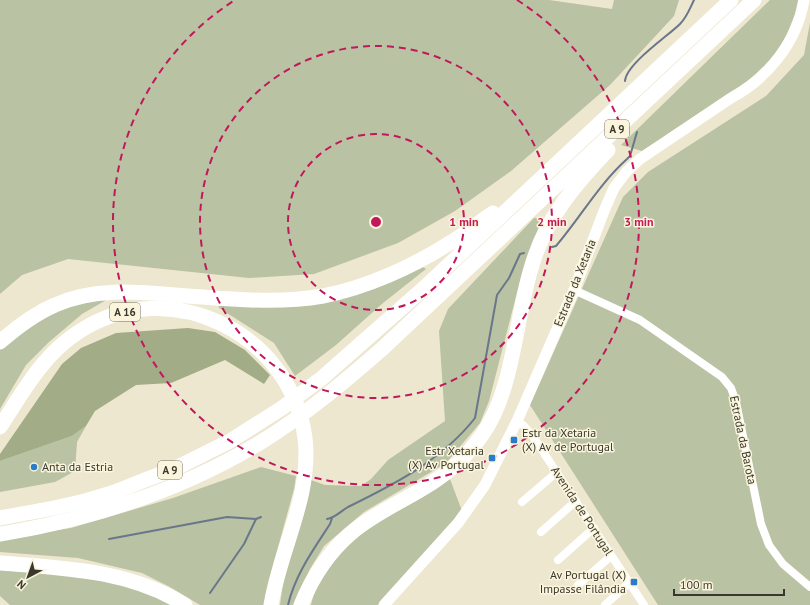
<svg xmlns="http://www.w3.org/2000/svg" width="810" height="605" viewBox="0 0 810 605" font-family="'PT Sans',sans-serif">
<rect width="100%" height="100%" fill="#ede7cf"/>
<g fill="#b9c2a2">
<polygon points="0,0 549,0 612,9 614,0 679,0 674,16 610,85 511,171 455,211 398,243 314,274 249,278 68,259 22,275 0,294"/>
<polygon points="770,0 798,0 795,14 787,34 774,58 755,77 642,151 621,145"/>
<polygon points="810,23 810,605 658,605 530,405 623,197 648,172 766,96 804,55"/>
<polygon points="534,218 542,218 521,277 489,401 480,423 446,463 364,512 324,546 310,569 293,605 280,605 284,576 311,480 325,485 361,486 371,479 388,460 445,421 439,331 448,309"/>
<polygon points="423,267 426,269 383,303 336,345 295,376 274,343 219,308 218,303 366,290"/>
<polygon points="108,299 82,314 49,342 26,365 0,409 0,347 36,319 83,301"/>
<polygon points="86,426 77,442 75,471 55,482 0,492 0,461 72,436"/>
<polygon points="261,467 296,476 294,489 275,558 265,599 265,605 200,605 170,587 142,573 78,558 0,552 0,539 71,528 173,498"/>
<path d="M450,479L462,511L378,605H311C313,597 315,589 319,582C342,534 405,505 450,479Z"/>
<polygon points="0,567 128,583 172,605 10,605 0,596"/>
</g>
<polygon fill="#a2ac86" points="188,328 215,332 245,350 270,375 264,384 225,360 171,383 136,385 95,411 86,426 72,436 0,461 0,454 62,364 81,348 116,333"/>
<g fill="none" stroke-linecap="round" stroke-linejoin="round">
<g stroke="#6a768a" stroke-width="2">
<path d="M625,81C626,64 668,36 680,24C687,17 690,8 694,0"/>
<path d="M552,247L556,246C580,218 599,184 627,159L630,156L637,132"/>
<path d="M327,519C335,518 341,511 348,507C395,484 442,460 475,418L497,295L509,278L520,254L524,253"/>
<polyline points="109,539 227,517 256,519"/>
<polyline points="210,593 244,544 256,519 261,517"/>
<path d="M288,605C295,575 313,550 330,524L332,518"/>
</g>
<g stroke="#fff" stroke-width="8">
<polyline points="574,290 640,320 722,377 731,388 736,402 761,524 769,545 783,564 810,587"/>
<polyline points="517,421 523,425 532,435 644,605"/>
<polyline points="522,502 557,472"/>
<polyline points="541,532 576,501"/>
<polyline points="558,560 594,528"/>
<polyline points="578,585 611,556"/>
<polyline points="605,605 629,583"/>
</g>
<path stroke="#fff" stroke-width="11" d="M384,605L458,523L485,485L517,421L574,290L604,211L614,188L627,171L640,159L731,98C768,78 797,42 804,0"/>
<g stroke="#fff" stroke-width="15">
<path d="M0,342C17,327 34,314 55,305C101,284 153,294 202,297C241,300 283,303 323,296C365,288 412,267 448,244C464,235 478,223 493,213"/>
<path d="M0,427C23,392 43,354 80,331C170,273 291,333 305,438C312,496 280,549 271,605"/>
<polyline points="0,518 54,508 85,501 115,492 145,480 174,469 230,441 282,408 322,378 423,289 731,0"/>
<path d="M0,534C93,519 180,491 261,442C305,415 344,382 383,348L754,0"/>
<path d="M0,563C64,568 130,570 185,605"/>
<path d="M301,605C312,578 328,553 350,534C374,513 404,501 430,484C451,471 468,455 482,435C516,387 515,311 535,256C549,215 578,181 608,150"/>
</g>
</g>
<g fill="none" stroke="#c2185b" stroke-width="2" stroke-dasharray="7 5">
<circle cx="376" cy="222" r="88"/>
<circle cx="376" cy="222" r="176"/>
<path d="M517 0A263 263 0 1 1 235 0"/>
</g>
<g fill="#2b7bcb" stroke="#faf5dc" stroke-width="1.5">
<rect x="510" y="436" width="8" height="8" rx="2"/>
<rect x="488" y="454" width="8" height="8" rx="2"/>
<circle cx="34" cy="467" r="4"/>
<rect x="630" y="578" width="8" height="8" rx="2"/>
</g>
<g text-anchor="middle" stroke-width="3" stroke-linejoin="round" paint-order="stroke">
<g fill="#faf5dc" stroke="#747162" stroke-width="1">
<rect x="605" y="120" width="24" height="18" rx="3"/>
<rect x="110" y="303" width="30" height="18" rx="3"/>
<rect x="158" y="461" width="24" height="18" rx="3"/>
</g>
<g font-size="11" font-weight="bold" fill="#3a382e">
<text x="617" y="133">A 9</text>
<text x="125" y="316">A 16</text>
<text x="170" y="474">A 9</text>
</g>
<g font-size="12" fill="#3a382e" stroke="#faf5dc">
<text transform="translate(575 283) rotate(-68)" y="4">Estrada da Xetaria</text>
<text transform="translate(743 440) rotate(78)" y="4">Estrada da Barota</text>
<text transform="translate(582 511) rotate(57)" y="4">Avenida de Portugal</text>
</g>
<g font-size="12" fill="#3a382e" stroke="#faf5dc" text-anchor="start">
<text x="522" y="437">Estr da Xetaria<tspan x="522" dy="14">(X) Av de Portugal</tspan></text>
<text x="484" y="455" text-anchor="end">Estr Xetaria<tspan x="484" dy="14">(X) Av Portugal</tspan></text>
<text x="42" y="471">Anta da Estria</text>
<text x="626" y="579" text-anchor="end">Av Portugal (X)<tspan x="626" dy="14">Impasse Filândia</tspan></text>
</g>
</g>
<circle cx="376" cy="222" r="6" fill="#c2185b" stroke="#faf5dc" stroke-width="2"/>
<g font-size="12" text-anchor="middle" font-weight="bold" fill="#c2185b" stroke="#faf5dc" stroke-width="3" stroke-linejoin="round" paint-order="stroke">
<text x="464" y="226">1 min</text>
<text x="552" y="226">2 min</text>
<text x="639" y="226">3 min</text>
</g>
<g transform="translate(28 577) rotate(221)" stroke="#faf5dc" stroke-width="3" paint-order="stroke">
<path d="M0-3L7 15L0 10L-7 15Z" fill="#3a382e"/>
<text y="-6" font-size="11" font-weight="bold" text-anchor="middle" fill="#3a382e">N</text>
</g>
<path d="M674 589v6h110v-6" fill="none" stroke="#3a382e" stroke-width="2"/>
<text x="680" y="589" font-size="12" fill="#3a382e" stroke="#faf5dc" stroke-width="3" paint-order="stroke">100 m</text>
</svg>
